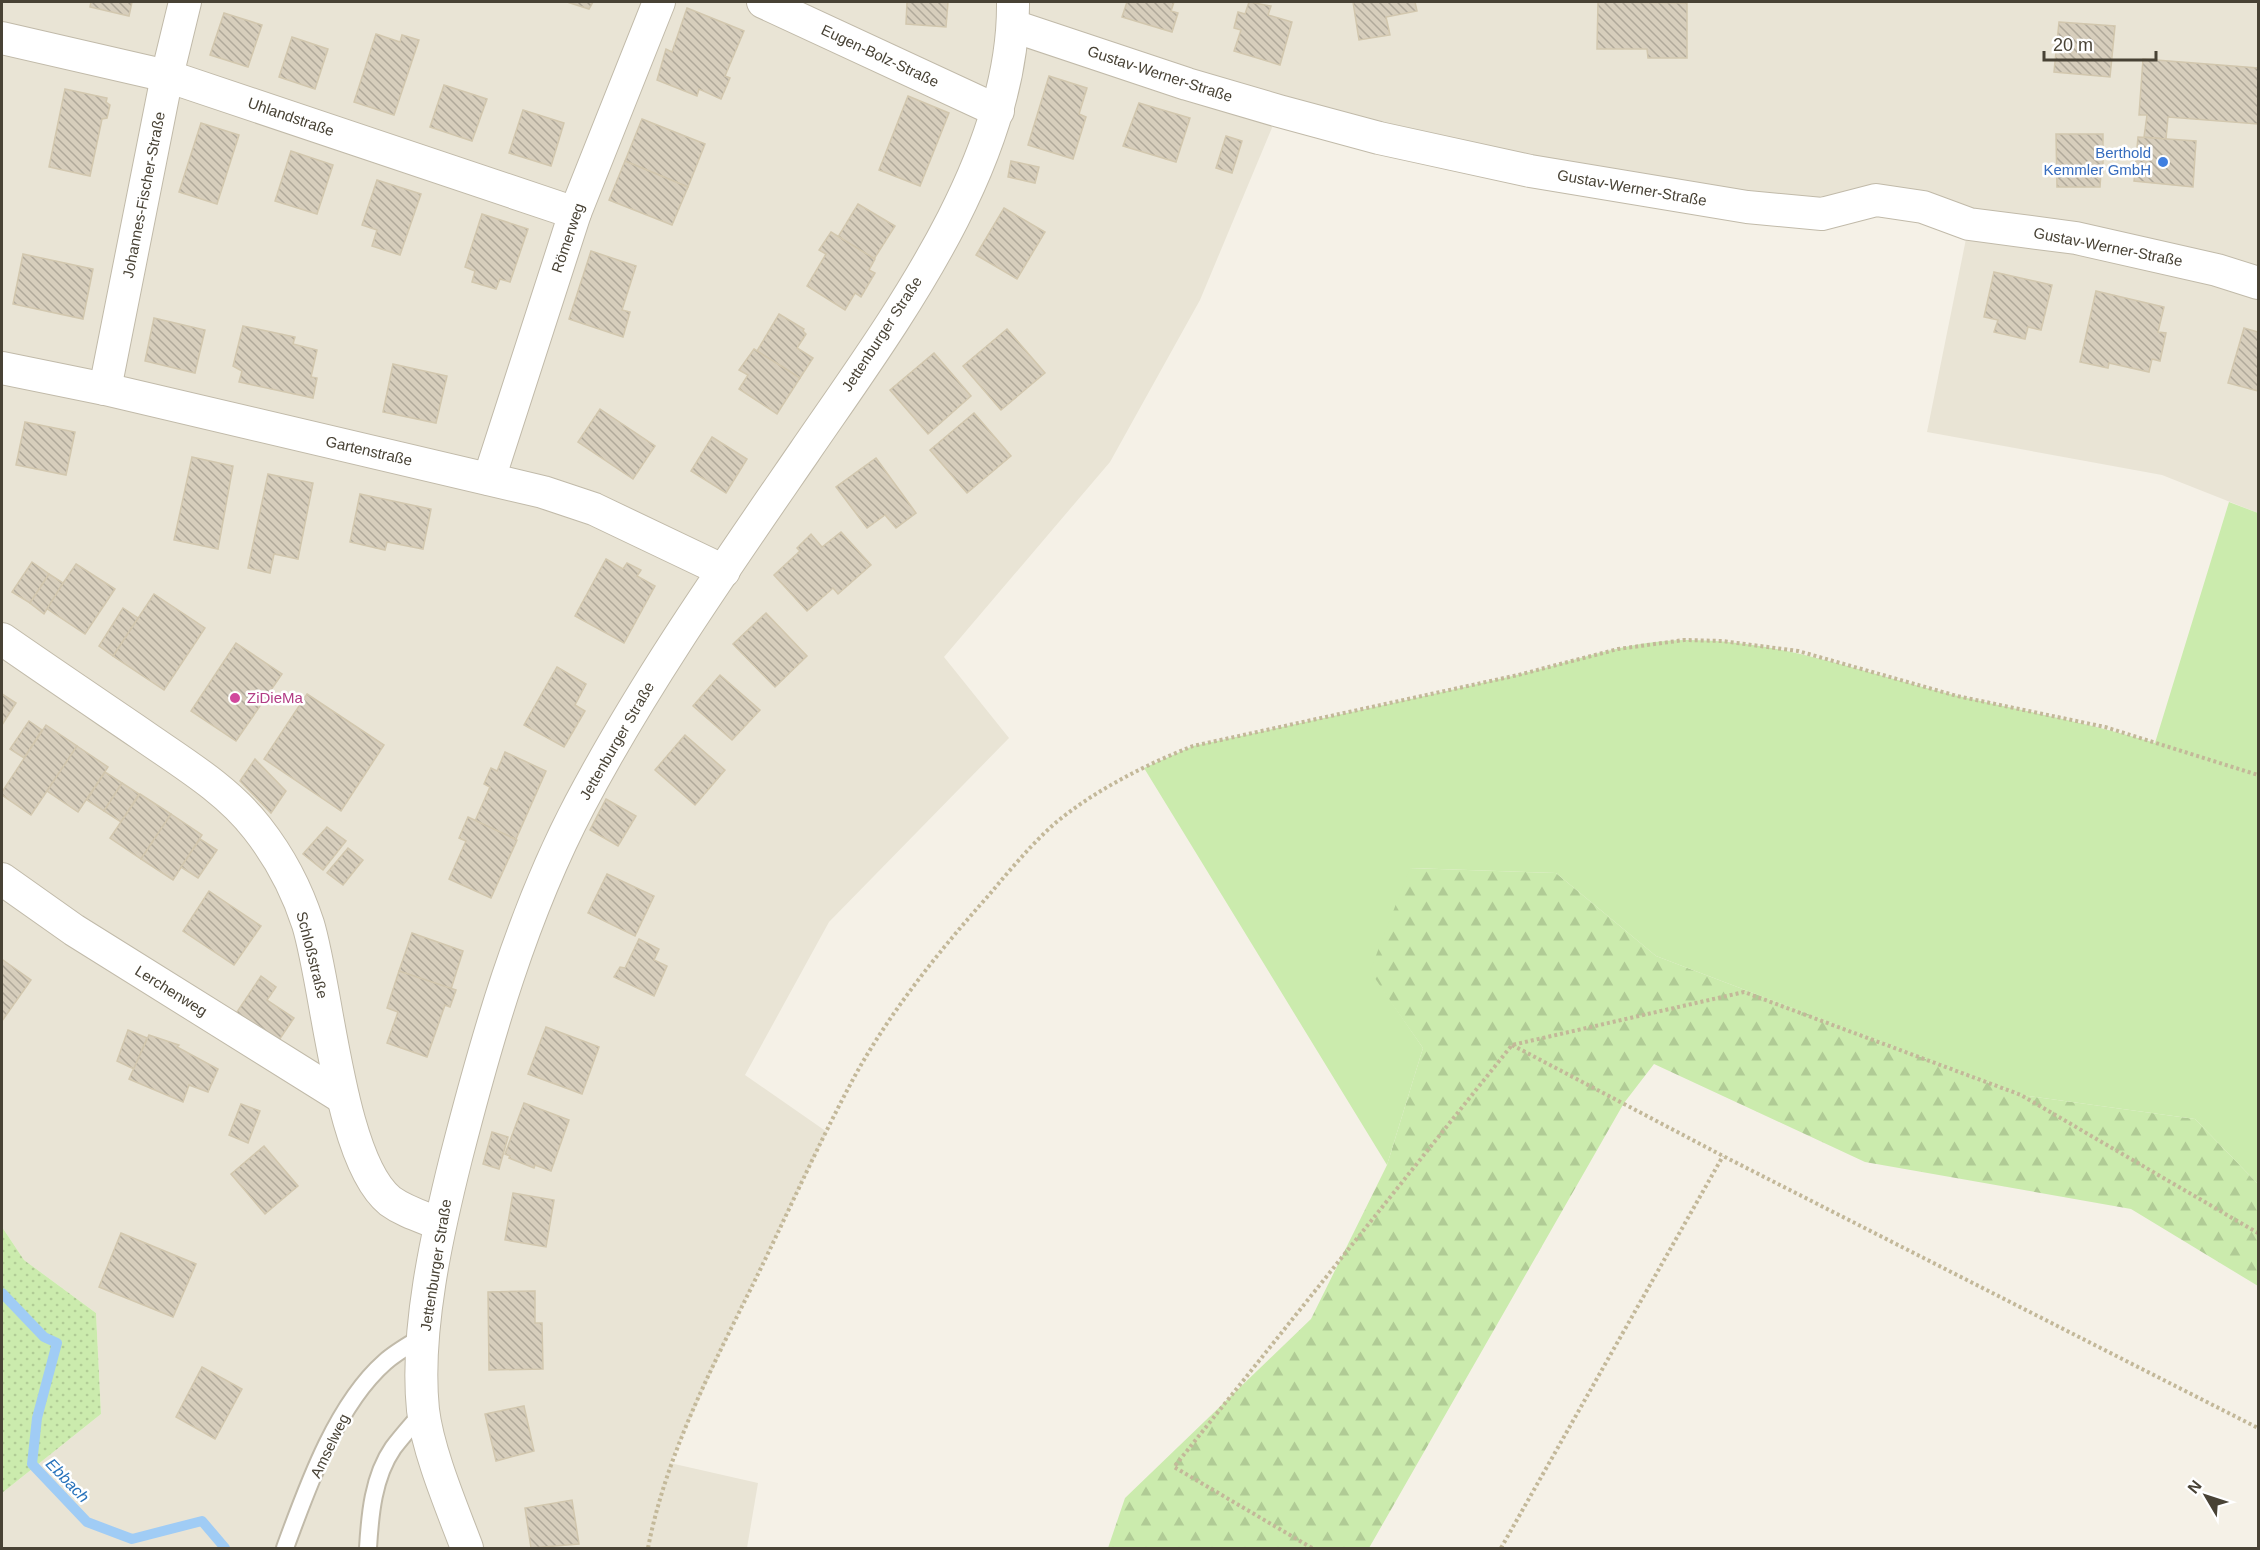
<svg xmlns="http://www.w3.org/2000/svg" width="2260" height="1550" viewBox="0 0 2260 1550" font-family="Arial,sans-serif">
<defs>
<pattern id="grass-dots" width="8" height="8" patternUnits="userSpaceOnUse" patternTransform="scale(1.5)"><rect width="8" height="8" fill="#cbebad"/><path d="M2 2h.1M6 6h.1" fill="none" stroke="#b0cb95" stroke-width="1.8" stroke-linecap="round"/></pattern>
<pattern id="forest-firs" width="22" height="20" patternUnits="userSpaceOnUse" patternTransform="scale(1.5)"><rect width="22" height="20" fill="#cbebad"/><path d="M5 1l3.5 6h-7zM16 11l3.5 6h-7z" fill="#b0cb95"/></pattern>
<pattern id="building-back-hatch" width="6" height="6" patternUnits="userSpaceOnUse" patternTransform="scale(1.5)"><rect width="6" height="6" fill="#d7cebc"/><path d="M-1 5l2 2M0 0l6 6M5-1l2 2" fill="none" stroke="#b0a99a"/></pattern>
</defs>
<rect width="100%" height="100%" fill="#f5f1e7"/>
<polygon fill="#e9e4d5" points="2,2 2258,2 2258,513 2162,475 1927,432 1969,224 1923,207 1822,214 1279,111 1200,300 1110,462 944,657 1009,738 829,922 745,1075 827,1132 737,1317 670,1463 758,1483 747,1548 2,1548 2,1493 101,1414 96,1313 24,1260 2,1227"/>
<polygon fill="url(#grass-dots)" points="2,1227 24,1260 96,1313 101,1414 2,1493"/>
<polygon fill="url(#forest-firs)" points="1409,868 1556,873 1656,956 2021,1095 2195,1119 2258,1184 2258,1286 2131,1209 1865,1162 1654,1064 1624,1103 1369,1548 1108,1548 1125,1498 1311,1319 1387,1165 1423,1048 1369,971"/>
<path fill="#cbebad" d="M2229,502L2258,513V1184L2195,1119L2021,1095L1656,956L1556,873L1410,868L1370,971L1423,1048L1387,1165L1144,768L1193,746C1301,723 1410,700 1517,675C1573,662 1629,640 1687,640C1784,640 1865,674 1958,696C2024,711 2090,723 2155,743Z"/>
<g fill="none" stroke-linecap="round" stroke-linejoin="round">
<polyline stroke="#a0ccf5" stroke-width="10" points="2,1293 44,1337 57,1343 37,1418 32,1464 87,1522 132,1539 202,1521 225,1548"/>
</g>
<g fill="url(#building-back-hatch)" stroke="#d2c7ae" stroke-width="1.5">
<polygon points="91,2 132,2 129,16 90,7"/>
<polygon points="567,2 593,2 589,9"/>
<polygon points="907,2 948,2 946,27 906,24"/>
<polygon points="1127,2 1174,2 1171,11 1178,13 1172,32 1122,17"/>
<polygon points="1249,2 1271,6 1268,15 1292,22 1280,65 1234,51 1241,30 1234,28 1238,12 1245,14"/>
<polygon points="1353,2 1415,2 1417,11 1386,17 1390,35 1359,40"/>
<polygon points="1598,2 1687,3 1687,58 1648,58 1647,49 1597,49"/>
<polygon points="687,8 744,31 725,76 730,78 721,99 699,89 697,96 657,80 666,49 672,52"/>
<polygon points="224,13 262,25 248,67 210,55"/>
<polygon points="2059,22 2115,26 2110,77 2054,72"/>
<polygon points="376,34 400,42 402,35 419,40 394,115 354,102"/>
<polygon points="292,37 328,49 315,89 279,77"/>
<polygon points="2143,59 2258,68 2258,124 2168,117 2166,139 2144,137 2147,115 2139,115"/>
<polygon points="1049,76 1087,88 1079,114 1086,117 1073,159 1028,145"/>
<polygon points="444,85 487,99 472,141 430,127"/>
<polygon points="65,89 107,98 106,102 110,105 107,118 102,119 90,176 49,167"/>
<polygon points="908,96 949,113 920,186 879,170"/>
<polygon points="1139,103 1190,118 1176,162 1123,146"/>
<polygon points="523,110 564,123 551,166 509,153"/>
<polygon points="642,119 705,144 688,187 625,161"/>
<polygon points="201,123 239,135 217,204 179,192"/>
<polygon points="2056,134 2103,134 2103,173 2101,172 2100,187 2057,187"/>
<polygon points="1226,136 1242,141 1232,173 1216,168"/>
<polygon points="2138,137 2196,141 2193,187 2134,181"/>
<polygon points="291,151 333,165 317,214 275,201"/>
<polygon points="625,161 688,187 672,225 609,200"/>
<polygon points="1011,161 1039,167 1035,183 1008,177"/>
<polygon points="377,180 421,194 400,255 372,246 377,230 362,225"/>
<polygon points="858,204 895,226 874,259 838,237"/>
<polygon points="1004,208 1045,232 1017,279 976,255"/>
<polygon points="482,214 528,229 510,282 500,279 496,289 472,282 475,271 465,267"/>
<polygon points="831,232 875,259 869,270 875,273 861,297 855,293 845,310 807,286 826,254 819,250"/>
<polygon points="591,251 636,266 622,310 630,312 623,337 569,319"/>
<polygon points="23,254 93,269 83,319 13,304"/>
<polygon points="1994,272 2052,285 2041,330 2028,327 2025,339 1994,332 1998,320 1984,317"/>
<polygon points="2096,291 2164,307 2158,332 2166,333 2160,361 2152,359 2149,372 2109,363 2108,368 2080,362"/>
<polygon points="779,314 804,329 803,331 806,334 797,348 813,358 800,378 757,351"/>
<polygon points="154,318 205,330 195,373 145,361"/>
<polygon points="243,326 295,337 293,344 317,350 311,377 317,378 313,398 239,382 242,371 233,366"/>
<polygon points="2244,328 2258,332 2258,391 2228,383"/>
<polygon points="1007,329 1045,373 1001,410 963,366"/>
<polygon points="754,349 800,378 777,414 739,389 748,375 739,370"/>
<polygon points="934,353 971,396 928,434 890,390"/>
<polygon points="393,364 447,376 436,423 383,412"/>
<polygon points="600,409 655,446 633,479 578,442"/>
<polygon points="974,413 1011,456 967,493 930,450"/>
<polygon points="25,422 75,432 66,475 16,465"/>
<polygon points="712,437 747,459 726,493 691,471"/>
<polygon points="192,457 233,466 218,549 174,540"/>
<polygon points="876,458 916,513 896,528 885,515 867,528 836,487"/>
<polygon points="268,474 313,483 298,559 274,554 270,573 248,568"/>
<polygon points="360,494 431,509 423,549 387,542 385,550 350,542"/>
<polygon points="841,532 871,565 838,594 833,588 807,611 774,575 800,551 797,548 811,534 822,547"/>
<polygon points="606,559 623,569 627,563 641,570 637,576 655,586 624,643 575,616"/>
<polygon points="32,562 49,574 30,603 12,592"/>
<polygon points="76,564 115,589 85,634 46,608"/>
<polygon points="49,574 63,583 44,614 30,603"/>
<polygon points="154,594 205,628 164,690 113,656"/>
<polygon points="123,608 138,618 113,656 99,646"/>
<polygon points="766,613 807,656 775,687 733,644"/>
<polygon points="236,643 282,674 236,741 191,711"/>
<polygon points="557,667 586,684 575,705 585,711 564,747 524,725"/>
<polygon points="720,675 760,710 732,740 693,706"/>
<polygon points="2,694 16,703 2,725"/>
<polygon points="307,694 384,745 341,811 264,759"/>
<polygon points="29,721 42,730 24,758 10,749"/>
<polygon points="46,725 77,746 31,815 2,795 2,792"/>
<polygon points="685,735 725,770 695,805 655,770"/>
<polygon points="77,746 108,767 78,812 47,791"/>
<polygon points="505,752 546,771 516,839 475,821 490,787 484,784 491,768 497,771"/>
<polygon points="255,759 286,791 271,813 240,781"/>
<polygon points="105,772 122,783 104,811 87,800"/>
<polygon points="122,783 139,794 121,822 104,811"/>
<polygon points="140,794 171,814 141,859 110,838"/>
<polygon points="606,799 636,816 618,846 590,830"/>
<polygon points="171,814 202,835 173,880 141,859"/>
<polygon points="468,817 517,840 491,898 449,879 466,841 459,838"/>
<polygon points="327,827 346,841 323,870 303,854"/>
<polygon points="200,839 217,850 198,878 181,867"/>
<polygon points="348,848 363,860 343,885 327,873"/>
<polygon points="607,874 654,896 635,936 588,913"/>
<polygon points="209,891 261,926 234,965 183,931"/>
<polygon points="412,933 463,951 451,989 399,971"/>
<polygon points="639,939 659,949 654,960 667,966 654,996 614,977 620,967 625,968"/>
<polygon points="3,960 31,980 2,1021 2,961"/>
<polygon points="399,971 456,990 450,1007 445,1005 427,1057 387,1043 398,1012 387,1008"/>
<polygon points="261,976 276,987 267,1000 294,1018 275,1046 233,1018"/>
<polygon points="546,1027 599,1047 582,1094 528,1074"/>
<polygon points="128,1030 147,1038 134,1069 117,1061"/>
<polygon points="149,1035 179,1045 177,1047 218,1069 208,1092 189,1085 183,1102 129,1079"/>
<polygon points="524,1103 569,1120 551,1171 535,1165 534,1168 509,1158 510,1156 505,1154"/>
<polygon points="241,1104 260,1111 248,1143 229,1135"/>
<polygon points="492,1132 508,1137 499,1169 483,1164"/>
<polygon points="264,1146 298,1186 265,1214 231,1174"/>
<polygon points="513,1193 554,1200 546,1247 505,1240"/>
<polygon points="121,1233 196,1264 173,1317 99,1287"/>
<polygon points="535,1291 535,1323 542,1323 543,1369 489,1370 488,1292"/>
<polygon points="202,1367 242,1389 215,1439 176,1417"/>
<polygon points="524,1406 534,1451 496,1461 485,1414"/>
<polygon points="572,1500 579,1544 531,1548 525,1508"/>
</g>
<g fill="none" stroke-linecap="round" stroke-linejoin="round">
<g stroke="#c1baa9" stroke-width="20">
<g id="lane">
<path d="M285,1548C307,1488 336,1405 385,1362C396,1352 411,1344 424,1336"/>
<path d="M368,1548C370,1515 373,1477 393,1448C402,1436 413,1424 423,1412"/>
</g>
</g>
<g stroke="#c1baa9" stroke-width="34">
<g id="street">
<polyline points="763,2 998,111"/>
<polyline points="1013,26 1187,84 1279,111 1379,138 1530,171 1747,207 1822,214 1876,200 1923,207 1969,224 2076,238 2217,270 2258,283"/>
<polyline points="2,38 167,76 575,213"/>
<polyline points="2,368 105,389 543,492 594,509 724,571"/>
<polyline points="105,389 167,76 185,2"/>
<polyline points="489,479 575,213 659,2"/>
<path d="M2,639C48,671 94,702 141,734C181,762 227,789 257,828C279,856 297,890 308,924C328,989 339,1160 390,1201C405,1212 423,1217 440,1224"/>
<polyline points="2,879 74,930 343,1098"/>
<path d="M467,1548C452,1508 428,1452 423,1410C415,1332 437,1234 456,1158C487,1037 522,914 580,804C645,681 726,566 805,451C892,324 1015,162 1013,2"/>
</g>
</g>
<g stroke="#c3b899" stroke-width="4" stroke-dasharray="3 3" stroke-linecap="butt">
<polyline points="1512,1045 1723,1156 2258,1428"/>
<path d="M648,1548C667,1450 716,1360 760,1270C792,1204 822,1136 857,1072C893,1008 940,950 989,895C1009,871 1030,846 1053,825C1093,791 1145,765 1193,746L1518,675L1618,649L1684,640L1722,641L1798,651L1957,696L2105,727L2258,775"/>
<polyline points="1312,1548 1174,1467 1512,1045 1744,992 2021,1095 2258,1233"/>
<polyline points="1501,1548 1723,1156"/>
</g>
<use href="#lane" stroke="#fff" stroke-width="16"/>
<use href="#street" stroke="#fff" stroke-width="32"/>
</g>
<circle fill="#3f7fe0" stroke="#fff" stroke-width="2" cx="2163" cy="162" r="6"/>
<circle fill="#d1479c" stroke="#fff" stroke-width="2" cx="235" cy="698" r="6"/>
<g text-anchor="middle" stroke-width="5" stroke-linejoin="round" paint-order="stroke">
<g font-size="15" fill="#484235" stroke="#fff">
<text transform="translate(880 56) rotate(25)" y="5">Eugen-Bolz-Straße</text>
<text transform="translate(1160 74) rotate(18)" y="5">Gustav-Werner-Straße</text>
<text transform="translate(291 117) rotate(19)" y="5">Uhlandstraße</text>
<text transform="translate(1632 188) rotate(10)" y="5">Gustav-Werner-Straße</text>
<text transform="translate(144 195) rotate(-79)" y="5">Johannes-Fischer-Straße</text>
<text transform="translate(568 238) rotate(-71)" y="5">Römerweg</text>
<text transform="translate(2108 247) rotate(11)" y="5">Gustav-Werner-Straße</text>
<text transform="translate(882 334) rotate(-57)" y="5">Jettenburger Straße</text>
<text transform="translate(369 451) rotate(13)" y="5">Gartenstraße</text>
<text transform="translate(617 741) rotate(-60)" y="5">Jettenburger Straße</text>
<text transform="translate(312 955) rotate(76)" y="5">Schloßstraße</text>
<text transform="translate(171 991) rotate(32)" y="5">Lerchenweg</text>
<text transform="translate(436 1265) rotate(-81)" y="5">Jettenburger Straße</text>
<text transform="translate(330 1446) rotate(-64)" y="5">Amselweg</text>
</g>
<g font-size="15" fill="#366cbe" stroke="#fff" text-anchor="end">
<text x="2151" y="158">Berthold<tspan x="2151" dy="17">Kemmler GmbH</tspan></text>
</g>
<g font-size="15" fill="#b23c85" stroke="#fff" text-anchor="start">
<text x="247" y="703">ZiDieMa</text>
</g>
<g font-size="16" font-style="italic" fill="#2772bb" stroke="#fff">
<text transform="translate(68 1480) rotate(46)" y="6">Ebbach</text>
</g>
</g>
<rect width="2260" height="1550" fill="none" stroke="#484235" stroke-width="6"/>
<g transform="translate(2206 1496) rotate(309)" stroke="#ffffff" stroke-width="4.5" paint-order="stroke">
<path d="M0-4.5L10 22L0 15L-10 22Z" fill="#484235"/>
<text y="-9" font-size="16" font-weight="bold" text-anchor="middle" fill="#484235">N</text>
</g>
<path d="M2044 51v9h112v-9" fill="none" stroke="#484235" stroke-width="3"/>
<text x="2053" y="51" font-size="18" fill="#484235" stroke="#ffffff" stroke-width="4.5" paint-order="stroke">20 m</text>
</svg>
